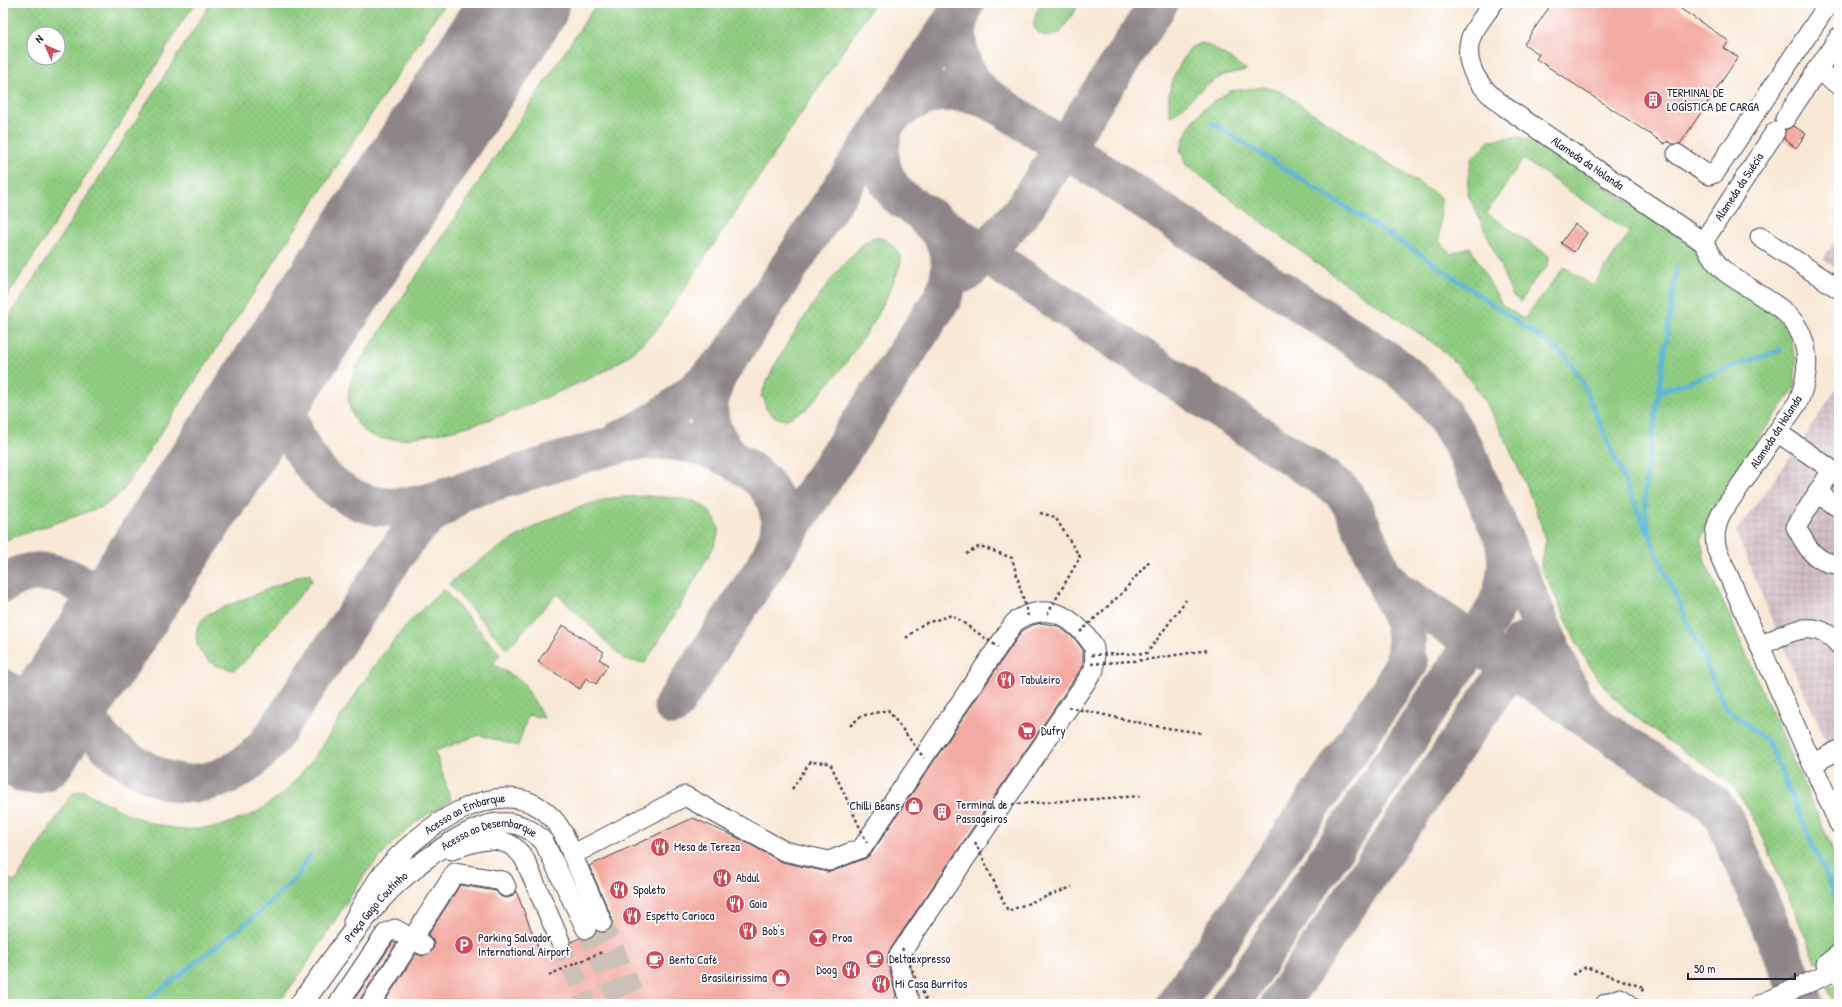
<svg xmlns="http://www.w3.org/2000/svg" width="1842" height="1007" viewBox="0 0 1842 1007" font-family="'Patrick Hand',sans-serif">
<defs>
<pattern id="industrial-grid" width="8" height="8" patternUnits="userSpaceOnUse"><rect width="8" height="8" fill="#d2bec5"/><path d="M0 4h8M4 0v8" fill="none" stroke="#b4a3aa"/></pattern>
<pattern id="grass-dots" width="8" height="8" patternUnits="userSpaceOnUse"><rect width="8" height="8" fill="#90cd82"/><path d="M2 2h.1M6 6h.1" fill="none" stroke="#7cb071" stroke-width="1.8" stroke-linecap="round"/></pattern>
</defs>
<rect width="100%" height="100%" fill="#fff"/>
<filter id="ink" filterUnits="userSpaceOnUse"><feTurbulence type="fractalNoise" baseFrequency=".025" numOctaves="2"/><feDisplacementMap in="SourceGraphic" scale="8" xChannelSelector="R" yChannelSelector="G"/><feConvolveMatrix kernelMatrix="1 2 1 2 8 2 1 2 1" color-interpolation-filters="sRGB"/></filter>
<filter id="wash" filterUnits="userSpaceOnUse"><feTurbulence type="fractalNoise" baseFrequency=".012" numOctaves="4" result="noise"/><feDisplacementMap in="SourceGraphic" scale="16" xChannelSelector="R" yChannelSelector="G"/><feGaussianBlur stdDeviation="0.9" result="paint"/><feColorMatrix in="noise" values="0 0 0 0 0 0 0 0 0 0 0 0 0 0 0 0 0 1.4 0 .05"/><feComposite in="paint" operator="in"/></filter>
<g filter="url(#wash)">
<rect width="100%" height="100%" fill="#f8e8d5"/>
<g fill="url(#industrial-grid)">
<polygon points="1839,235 1839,270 1823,259"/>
<polygon points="1839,383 1839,769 1783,647 1736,532 1804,438"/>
</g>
<g fill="url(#grass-dots)" stroke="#59785e" fill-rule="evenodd">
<path d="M3,3H196L182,22L138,96L3,303ZM34,34H58V58H34Z"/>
<polygon points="211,3 445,3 121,493 105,506 3,541 3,327"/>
<path d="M597,3H875L656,331C644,341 633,354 619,362C603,374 583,381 565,389C519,410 472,429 421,436C410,438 397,441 385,439C373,438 362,432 356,421C344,402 348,385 357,366Z"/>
<path d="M1041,3H1080L1060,33L1047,37C1027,30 1034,18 1041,3Z"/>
<path d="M1202,43L1214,48L1247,70L1224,75L1205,86L1175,114L1170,116C1164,91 1177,67 1191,47Z"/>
<path d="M1264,87L1280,91L1441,198L1439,241L1451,254L1470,247L1502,305L1524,319L1564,267L1593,286L1630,232L1523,159L1486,213L1549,256L1548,266L1529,286L1521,302L1512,295L1491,243L1467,193L1471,159L1490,140L1519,136L1559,155L1679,235L1773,313L1788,331L1796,359L1794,389L1756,442L1708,517L1701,540L1705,562L1839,864V940C1836,952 1829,960 1816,962L1762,835L1742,798L1732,785C1684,747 1625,722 1591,668C1575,643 1564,614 1551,587C1548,581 1541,572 1541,565C1540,558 1546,550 1545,542C1541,519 1531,497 1522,477C1498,423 1480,380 1433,343L1323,268L1186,165L1180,150L1188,128L1203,109L1230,91Z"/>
<path d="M874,237C889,238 894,247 902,259L896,276L877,317L845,364L807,409L785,420L775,417L766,409L764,398L761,397C769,364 844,251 874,237Z"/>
<path d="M649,496C665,498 688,496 702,505C710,510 720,524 718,533C716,546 707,558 701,569C684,601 664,632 645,663L625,660L557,594L507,649L449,584C495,547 546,515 603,500C617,496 634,497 649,496Z"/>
<path d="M304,574H310L312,581L245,661L234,670C228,668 221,667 215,665C195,654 188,630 208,614Z"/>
<polygon points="443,589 500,654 493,664 523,682 544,718 528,715 518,746 479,735 435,751 451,800 416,822 393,843 365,874 305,967 278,1004 3,1004 3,875 15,882 72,794 82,790 123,812 151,823 182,830 218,827 254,814 284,793 312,761 378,660 408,623"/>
<polygon points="1839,984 1839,1004 1835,1004 1828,987"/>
</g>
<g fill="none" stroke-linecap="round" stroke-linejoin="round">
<g stroke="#5fb6dc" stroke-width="4.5">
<polyline points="1212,123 1423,256 1554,347 1568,359 1582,382 1648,534"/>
<polyline points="1677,267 1645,487 1646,515 1652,543 1725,707 1768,742 1836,898"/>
<polyline points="1659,392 1781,350"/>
<polyline points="142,1004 259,913 297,876 309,856"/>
</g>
<g stroke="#8d8588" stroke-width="39">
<path d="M965,3C950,36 957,71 984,95L1390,362C1425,387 1446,414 1466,452L1573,699L1585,715L1596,724"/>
<path d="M892,116C921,89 962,84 996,104"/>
<path d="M885,124C876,154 878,173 899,197L1327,480L1343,492L1353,507L1404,624C1410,647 1405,664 1393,684"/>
<polyline points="966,273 1023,210 1159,3"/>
<path d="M323,305C294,354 270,393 302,449C319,479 351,505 386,507C421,509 445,497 477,487C505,478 533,470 561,461C585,454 611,444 637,441C680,436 725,449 758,477C775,491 784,516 778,538C775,549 769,559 764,569"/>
<path d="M620,440C659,423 692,396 720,366"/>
<path d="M732,459C706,430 702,407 719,373L960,9"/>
<polyline points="1386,578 1395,589 1708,800 1715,806 1726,822 1804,1004"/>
<path d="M3,584C46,554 84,586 121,609"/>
<path d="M99,642C91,659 83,677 85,697C87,727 103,745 127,760C142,769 158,779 174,782C214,789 249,768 272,738L407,538L426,518L452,500"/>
<polyline points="3,688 49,720"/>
<path d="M673,706L942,299C956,269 953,241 927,219"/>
<polyline points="1176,1004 1409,663"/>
<path d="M1230,1004L1490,618C1503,596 1510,573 1505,547"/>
<polyline points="1280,1004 1510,667 1521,643"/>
</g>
<polyline stroke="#8d8588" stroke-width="96" points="32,746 521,3"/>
</g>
<g id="blocks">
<g fill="#f3aaa1">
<polygon points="1552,3 1672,3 1729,41 1724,48 1738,57 1680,144 1673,144 1667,141 1665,144 1536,59 1539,54 1524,44"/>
<polygon points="1794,126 1806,134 1796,148 1784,139 1785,130"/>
<polygon points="1575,224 1587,233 1574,252 1561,243"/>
<polygon points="1042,623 1058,626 1075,639 1083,650 1083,666 889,951 887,960 896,996 890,1004 383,1004 416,954 423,956 432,951 434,945 433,940 428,935 460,885 496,891 500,896 505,898 511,897 516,891 541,955 554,950 558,952 564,951 569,948 571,942 580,938 590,939 596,931 606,932 611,928 613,923 612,918 589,866 693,818 738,838 782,862 827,872 833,871 866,858 871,854 1022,631 1033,625"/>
<polygon points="563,625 604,652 599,659 608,665 596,684 586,678 580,689 538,662"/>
<polygon points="393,942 397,943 361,998 359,1004 351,1004"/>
</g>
</g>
</g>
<g filter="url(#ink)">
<use href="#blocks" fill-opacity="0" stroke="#424052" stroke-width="1"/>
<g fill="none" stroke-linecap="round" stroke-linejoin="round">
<g stroke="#cdc0b6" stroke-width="19" stroke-dasharray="19 10" stroke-linecap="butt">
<polyline points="602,922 639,1004"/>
<polyline points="586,929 619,1004"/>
<polyline points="560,941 587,1004"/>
</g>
<g stroke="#424052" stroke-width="21">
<g id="minor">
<path id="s1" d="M1493,3C1486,14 1476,25 1471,37C1461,67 1483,91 1505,107L1703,242C1708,250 1713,260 1720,267C1726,274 1737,280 1745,285C1757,293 1770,301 1781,309C1811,333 1812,369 1798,402L1722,512C1716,525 1713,536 1717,550L1839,824"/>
<polyline points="1816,70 1839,85"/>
<polyline points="1785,119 1839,37"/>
<polyline points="1677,154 1705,173 1709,175 1715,173 1829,3"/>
<polyline points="1760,237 1839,289"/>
<path id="s2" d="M1703,242L1775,132"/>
<path d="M1777,432L1832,470L1796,527C1806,546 1815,564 1839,564"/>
<polyline points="1818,493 1839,508"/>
<path d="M1760,646C1787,633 1816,615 1839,645"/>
<polyline points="1813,763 1839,750"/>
<path d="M452,850C479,839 507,831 525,860L560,941"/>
<path d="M572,855L685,796L784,851L829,861L862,848L1014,623C1025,613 1045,609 1058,614C1070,618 1087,635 1093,645C1096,651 1094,663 1094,670L898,957L907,995L911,1004"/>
<path id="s3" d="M414,868C450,842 503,797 544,842L586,929"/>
<path id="s4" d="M353,922C362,905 371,888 383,873C416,832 498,768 548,814C562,825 568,845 575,861C584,881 593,901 602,922"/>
<polyline points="1837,972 1827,972 1826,964 1839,954"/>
<polyline points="338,1004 386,933 395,929 423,945"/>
<polyline points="370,1004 455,873 503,881 506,887"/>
<polyline points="1605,1004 1620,998 1629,1004"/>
<polyline points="1760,1004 1831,973"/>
</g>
</g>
<g stroke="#424052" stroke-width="24">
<g id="major">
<path id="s5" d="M301,1004C319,979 337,954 355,930C373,907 390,885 414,868"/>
</g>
</g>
<g stroke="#424052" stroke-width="2.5" stroke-dasharray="3 3" stroke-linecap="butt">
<polyline points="549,975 602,952"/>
<polyline points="1573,975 1586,967 1644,988 1640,993"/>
</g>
<use href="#minor" stroke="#fff" stroke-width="19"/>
<use href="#major" stroke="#fff" stroke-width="22"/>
<g stroke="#424052" stroke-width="2.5" stroke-dasharray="3 3" stroke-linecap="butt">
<polyline points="1040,513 1055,517 1080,557 1048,613 1049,614"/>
<polyline points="966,554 980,546 1012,558 1028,616"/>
<polyline points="1080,632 1121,594 1151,559"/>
<polyline points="906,638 923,624 952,615 998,647"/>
<polyline points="1091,655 1147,653 1186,600"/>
<polyline points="1091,664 1145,660 1208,650"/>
<polyline points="1068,707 1155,726 1201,733"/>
<polyline points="850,726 861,716 888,710 924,758"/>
<polyline points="792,789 810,762 830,763 867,843"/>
<polyline points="1000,805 1141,796"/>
<polyline points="975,842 1008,911 1072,887"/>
<polyline points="902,948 928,1004"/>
</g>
</g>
</g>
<defs>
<g id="building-disc" transform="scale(1)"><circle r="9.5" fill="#d1495b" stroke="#fff"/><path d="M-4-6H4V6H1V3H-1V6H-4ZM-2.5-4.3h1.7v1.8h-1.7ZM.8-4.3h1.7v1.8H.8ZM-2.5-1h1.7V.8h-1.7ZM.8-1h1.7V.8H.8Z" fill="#fff"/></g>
<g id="restaurant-disc" transform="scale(1)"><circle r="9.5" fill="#d1495b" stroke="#fff"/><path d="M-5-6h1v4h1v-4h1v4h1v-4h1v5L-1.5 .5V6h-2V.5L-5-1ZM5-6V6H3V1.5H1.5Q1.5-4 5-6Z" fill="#fff"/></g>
<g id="supermarket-disc" transform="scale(1)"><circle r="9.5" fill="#d1495b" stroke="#fff"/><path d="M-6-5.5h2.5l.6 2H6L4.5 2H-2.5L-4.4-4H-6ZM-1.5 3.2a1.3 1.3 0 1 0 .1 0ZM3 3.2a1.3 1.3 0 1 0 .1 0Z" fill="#fff"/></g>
<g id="shop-disc" transform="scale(1)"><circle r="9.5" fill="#d1495b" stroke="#fff"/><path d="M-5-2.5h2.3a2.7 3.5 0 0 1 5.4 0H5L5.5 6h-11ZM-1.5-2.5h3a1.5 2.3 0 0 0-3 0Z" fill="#fff"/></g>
<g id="bar-disc" transform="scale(1)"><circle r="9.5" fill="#d1495b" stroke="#fff"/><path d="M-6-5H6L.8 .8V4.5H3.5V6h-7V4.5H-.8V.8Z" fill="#fff"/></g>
<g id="parking-disc" transform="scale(1)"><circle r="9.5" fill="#d1495b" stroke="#fff"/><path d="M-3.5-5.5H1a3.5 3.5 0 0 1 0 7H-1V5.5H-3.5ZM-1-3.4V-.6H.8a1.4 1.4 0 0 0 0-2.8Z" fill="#fff"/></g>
<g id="cafe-disc" transform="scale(1)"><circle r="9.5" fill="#d1495b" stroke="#fff"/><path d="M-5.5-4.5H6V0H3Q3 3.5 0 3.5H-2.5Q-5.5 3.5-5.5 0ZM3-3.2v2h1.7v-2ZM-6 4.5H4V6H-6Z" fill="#fff"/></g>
</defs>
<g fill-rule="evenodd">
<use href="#building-disc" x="1653" y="100"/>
<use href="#restaurant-disc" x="1006" y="680"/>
<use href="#supermarket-disc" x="1027" y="731"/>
<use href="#shop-disc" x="914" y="806"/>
<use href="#building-disc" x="942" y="812"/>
<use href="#restaurant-disc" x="660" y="847"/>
<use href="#restaurant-disc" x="722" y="878"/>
<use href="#restaurant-disc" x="619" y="890"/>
<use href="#restaurant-disc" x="735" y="904"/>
<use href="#restaurant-disc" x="632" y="916"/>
<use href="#restaurant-disc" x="748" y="931"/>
<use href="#bar-disc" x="818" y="938"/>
<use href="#parking-disc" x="464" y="945"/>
<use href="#cafe-disc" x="875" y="959"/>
<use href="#cafe-disc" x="655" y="960"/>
<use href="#restaurant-disc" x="851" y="970"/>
<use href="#shop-disc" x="781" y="978"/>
<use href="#restaurant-disc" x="881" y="984"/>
</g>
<g text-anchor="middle" stroke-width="3.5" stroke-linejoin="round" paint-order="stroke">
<g font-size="12" fill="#22223b" stroke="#fff" text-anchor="start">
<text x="1667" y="97">TERMINAL DE<tspan x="1667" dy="14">LOGÍSTICA DE CARGA</tspan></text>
<text x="1020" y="684">Tabuleiro</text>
<text x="1041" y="735">Dufry</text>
<text x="956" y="809">Terminal de<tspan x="956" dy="14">Passageiros</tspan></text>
<text x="900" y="810" text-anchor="end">Chilli Beans</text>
<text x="674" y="851">Mesa de Tereza</text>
<text x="736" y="882">Abdul</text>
<text x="633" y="894">Spoleto</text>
<text x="749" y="908">Goia</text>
<text x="646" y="920">Espetto Carioca</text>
<text x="762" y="935">Bob's</text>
<text x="478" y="942">Parking Salvador<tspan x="478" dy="14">International Airport</tspan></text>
<text x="832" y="942">Proa</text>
<text x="889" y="963">Deltaexpresso</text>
<text x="669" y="964">Bento Café</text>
<text x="837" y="974" text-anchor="end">Doog</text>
<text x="767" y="982" text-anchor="end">Brasileirissima</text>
<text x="895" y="988">Mi Casa Burritos</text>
</g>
<g font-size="12" fill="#22223b" stroke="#fff">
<text dy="4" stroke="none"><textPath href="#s1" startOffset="224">Alameda da Holanda</textPath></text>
<text dy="4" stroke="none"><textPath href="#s2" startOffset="66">Alameda da Suécia</textPath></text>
<text transform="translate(1776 432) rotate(-57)" y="4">Alameda da Holanda</text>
<text dy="4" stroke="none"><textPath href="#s4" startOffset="161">Acesso ao Embarque</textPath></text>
<text dy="4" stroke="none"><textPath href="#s3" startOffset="86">Acesso ao Desembarque</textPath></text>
<text dy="4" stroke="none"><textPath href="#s5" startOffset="123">Praça Gago Coutinho</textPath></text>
</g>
</g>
<rect width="1842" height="1007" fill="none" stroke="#fff" stroke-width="16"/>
<g transform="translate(46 46) rotate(315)"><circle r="19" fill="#ffffff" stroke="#a7a7b1"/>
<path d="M0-3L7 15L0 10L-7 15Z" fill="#d1495b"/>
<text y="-6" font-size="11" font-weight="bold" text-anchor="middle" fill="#22223b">N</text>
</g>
<path d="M1688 973v6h107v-6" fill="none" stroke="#22223b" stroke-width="2"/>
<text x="1694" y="973" font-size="12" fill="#22223b" stroke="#ffffff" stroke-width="3" paint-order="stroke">50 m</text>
</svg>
